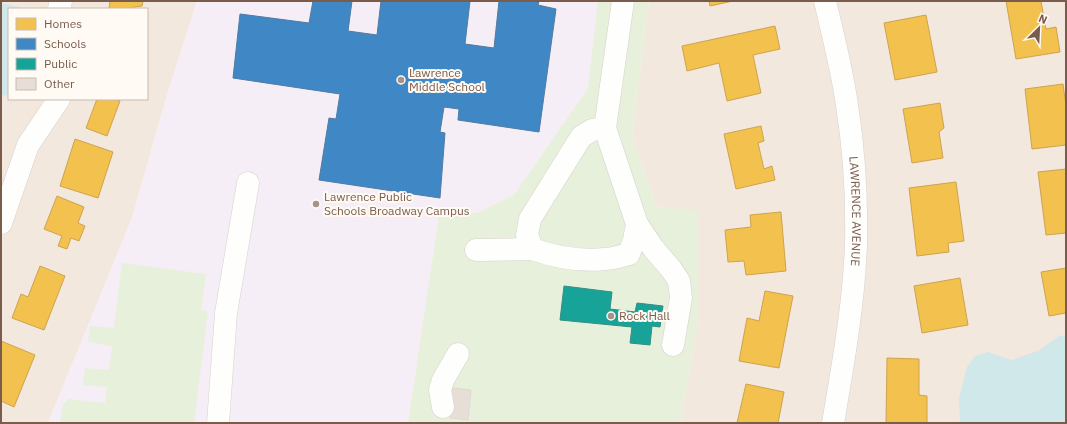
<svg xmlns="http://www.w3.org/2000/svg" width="1067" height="424" viewBox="0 0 1067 424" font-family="'IBM Plex Sans',sans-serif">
<rect width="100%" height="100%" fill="#f9f5f0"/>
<g fill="#f2e8de" fill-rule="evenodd">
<path d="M1,1H197L167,95L132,218L48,423H1ZM9,9H147V99H9Z"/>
<polygon points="649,1 1066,1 1066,423 680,423 698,323 698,212 657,207 632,137"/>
</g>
<polygon fill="#f6eef6" points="197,1 598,1 588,88 514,195 477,213 439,215 408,423 48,423 132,218 167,95"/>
<g fill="#e7f0db">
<polygon points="598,1 649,1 632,137 657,207 698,211 698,323 680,423 408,423 439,215 477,213 514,195 588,88"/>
<polygon points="122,263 206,274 201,310 208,311 194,423 60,423 63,404 69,399 105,403 107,387 83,385 85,368 109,370 112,346 88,342 90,326 114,328"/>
</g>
<g fill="#d0e8ea">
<polygon points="1,3 20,7 22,9 9,9 9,95 1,96"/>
<polygon points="1066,335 1066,423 960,423 959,398 967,367 975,356 988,352 1011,360 1038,351 1059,336"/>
</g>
<g fill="#f2c14e" stroke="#cea34e">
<polygon points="110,1 143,1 142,6 134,7 134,9 109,9"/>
<polygon points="709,1 733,1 710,6"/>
<polygon points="1006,1 1041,1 1046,29 1056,27 1060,52 1016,59"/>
<polygon points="926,15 937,72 895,80 884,23"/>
<polygon points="775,26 780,49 753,55 761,93 727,101 719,63 687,71 682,46"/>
<polygon points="1063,84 1066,106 1066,145 1032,149 1025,89"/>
<polygon points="97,99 117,99 116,100 120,101 107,136 86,128"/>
<polygon points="940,103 944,128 939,132 943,158 912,163 903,109"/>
<polygon points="761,126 764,141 758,143 764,169 772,166 775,180 736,189 724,134"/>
<polygon points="75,139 113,152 98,198 60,186"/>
<polygon points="1066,169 1066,233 1046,235 1038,172"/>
<polygon points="956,182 964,241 948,243 949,252 917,256 909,188"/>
<polygon points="57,196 84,207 78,223 85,226 79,241 71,238 67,249 58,246 62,236 44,229"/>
<polygon points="781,212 786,271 746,275 744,261 728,262 725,230 751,227 750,215"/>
<polygon points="40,266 65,276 44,330 12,318 21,294 28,297"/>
<polygon points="1066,268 1066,313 1049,316 1041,272"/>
<polygon points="960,278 968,325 922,333 914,286"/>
<polygon points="765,291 793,296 779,368 739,361 747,318 759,321"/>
<polygon points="1,341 35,355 14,407 1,401"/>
<polygon points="887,358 919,359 919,395 927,396 927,423 886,423"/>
<polygon points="746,384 784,392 778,423 737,423"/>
</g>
<polygon fill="#3f88c5" stroke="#517ba1" points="313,1 352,1 348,31 377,35 381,1 470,1 465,44 494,48 499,1 539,1 538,5 556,9 539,132 458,120 459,109 444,107 440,132 445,133 440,198 319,180 329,118 336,119 340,94 233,78 240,14 309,23"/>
<polygon fill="#17a398" stroke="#358e82" points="564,286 612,292 610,309 635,312 637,303 663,306 660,327 652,326 650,345 630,343 632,327 560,320"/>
<polygon fill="#e6ded7" stroke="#e2d8d2" points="453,388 471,390 468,420 450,418"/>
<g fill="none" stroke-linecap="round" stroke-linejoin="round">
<g stroke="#d7d1cb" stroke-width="23">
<g id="minor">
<path id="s1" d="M825,1C833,35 842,70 847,105C854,150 857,197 856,243C854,304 843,364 833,423"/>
<polyline points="59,9 61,1"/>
<path d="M605,128L592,130L581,137L530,219L527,235L532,249C555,257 580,262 605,259C613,259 621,256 629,254L634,240L637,224L605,128L623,1"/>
<polyline points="1,223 28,145 59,99"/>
<polyline points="637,224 653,248 671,269 679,281 681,298 673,345"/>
<polyline points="476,250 532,249"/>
<polyline points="443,407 440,390 443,380 458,354"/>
<polyline points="218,423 226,313 248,183"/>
</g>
</g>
<use href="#minor" stroke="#fefefd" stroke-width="22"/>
</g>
<g fill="#a69286" stroke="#fffaf3" stroke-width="1.5">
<circle cx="401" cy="80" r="4"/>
<circle cx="316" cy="204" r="4"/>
<circle cx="611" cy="316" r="4"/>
</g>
<g text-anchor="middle" stroke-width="4" stroke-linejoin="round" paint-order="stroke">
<g font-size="12" fill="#7a5c4d" stroke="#fffaf3" text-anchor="start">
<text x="409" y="77">Lawrence<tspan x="409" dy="14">Middle School</tspan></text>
<text x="324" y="201">Lawrence Public<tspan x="324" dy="14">Schools Broadway Campus</tspan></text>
<text x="619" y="320">Rock Hall</text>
</g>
<g font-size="12" fill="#7a5c4d" stroke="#fffaf3">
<text dy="4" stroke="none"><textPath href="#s1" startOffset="213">LAWRENCE AVENUE</textPath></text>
</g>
</g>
<rect width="1067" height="424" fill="none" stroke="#7a5c4d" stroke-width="4"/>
<rect x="8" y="8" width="140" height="92" fill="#fffaf3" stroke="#cabbb1"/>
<rect x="16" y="18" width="20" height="12" fill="#f2c14e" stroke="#cabbb1"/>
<text x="44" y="28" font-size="12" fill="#7a5c4d">Homes</text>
<rect x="16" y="38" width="20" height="12" fill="#3f88c5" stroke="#cabbb1"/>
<text x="44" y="48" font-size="12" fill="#7a5c4d">Schools</text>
<rect x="16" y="58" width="20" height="12" fill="#17a398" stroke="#cabbb1"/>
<text x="44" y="68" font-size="12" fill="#7a5c4d">Public</text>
<rect x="16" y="78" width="20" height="12" fill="#e6ded7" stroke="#cabbb1"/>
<text x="44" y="88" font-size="12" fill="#7a5c4d">Other</text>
<g transform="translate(1039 28) rotate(24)" stroke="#fffaf3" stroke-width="3" paint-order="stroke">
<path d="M0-3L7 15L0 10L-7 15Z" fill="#7a5c4d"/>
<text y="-6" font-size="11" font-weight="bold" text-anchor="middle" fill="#7a5c4d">N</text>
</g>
</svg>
